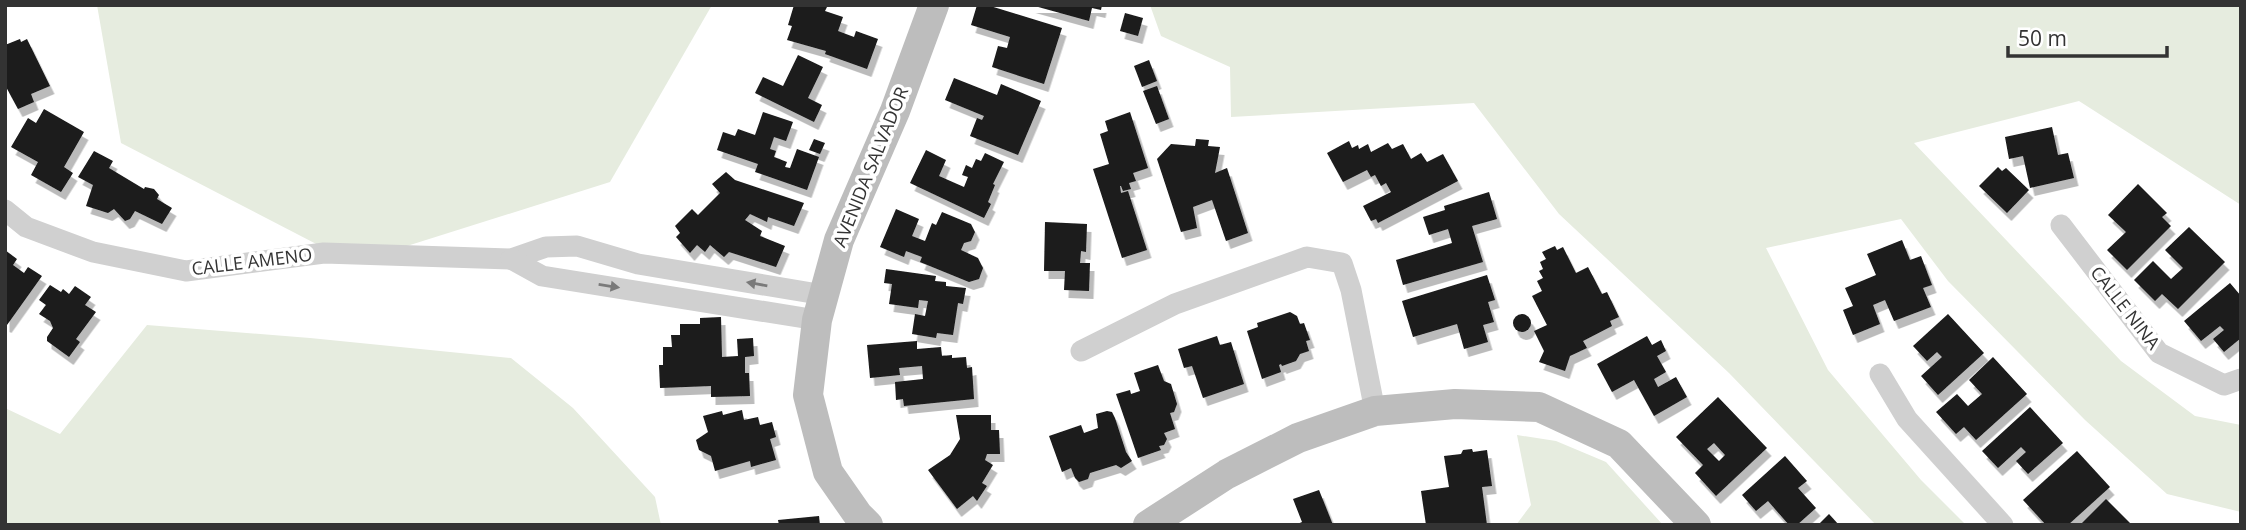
<svg xmlns="http://www.w3.org/2000/svg" width="2246" height="530" viewBox="0 0 2246 530" font-family="'Open Sans',sans-serif">
<defs>
<filter id="shadow"><feDropShadow dx="4.5" dy="8" stdDeviation="0" flood-color="#0004"/></filter>
</defs>
<rect width="100%" height="100%" fill="#fff"/>
<g fill="#e6ecdf">
<polygon points="97,5 712,5 610,182 353,263 121,143"/>
<polygon points="1150,5 2241,5 2241,205 2079,101 1914,143 2121,361 2195,416 2241,425 2241,512 2167,494 2085,420 1948,281 1901,219 1766,248 1828,370 1921,480 1966,525 1876,525 1729,373 1559,214 1474,103 1231,117 1230,67 1161,36"/>
<polygon points="147,325 310,338 511,358 573,408 655,497 661,525 5,525 5,408 60,434"/>
<polygon points="1517,435 1556,441 1606,462 1663,525 1516,525 1531,505"/>
</g>
<g fill="#1a1a1a" fill-rule="evenodd" filter="url(#shadow)">
<polygon points="794,5 827,7 825,11 843,17 838,31 854,37 856,31 878,39 867,69 825,54 826,51 787,40 792,26 788,25"/>
<polygon points="977,5 987,5 1062,28 1044,84 992,67 998,46 1007,48 1010,37 971,25"/>
<polygon points="1031,5 1102,5 1101,10 1092,8 1089,21"/>
<polygon points="1125,13 1143,18 1138,36 1120,31"/>
<polygon points="20,39 21,42 27,39 50,86 31,94 34,102 18,109 5,85 7,84 5,45"/>
<polygon points="798,55 823,67 808,98 822,105 814,122 755,93 763,77 783,86"/>
<polygon points="1149,60 1157,81 1142,87 1134,66"/>
<polygon points="954,78 997,95 1001,84 1041,101 1018,155 970,136 977,118 982,120 984,116 945,100"/>
<polygon points="1157,86 1169,119 1156,124 1143,91"/>
<polygon points="44,109 84,132 64,167 73,173 61,192 31,175 38,162 11,147 28,118 36,123"/>
<polygon points="763,112 793,122 786,141 774,137 770,149 776,151 774,157 787,162 785,167 790,168 797,149 819,157 807,190 755,172 758,164 717,150 723,132 735,136 738,129 755,135"/>
<polygon points="1130,112 1148,168 1133,173 1136,181 1129,183 1131,189 1123,191 1121,186 1120,186 1121,193 1128,191 1147,250 1122,258 1093,169 1109,164 1100,134 1108,131 1105,121"/>
<polygon points="2052,127 2058,155 2068,153 2074,178 2030,188 2023,156 2009,159 2005,137"/>
<polygon points="814,139 825,143 820,154 809,150"/>
<polygon points="1196,139 1209,140 1208,146 1220,147 1215,173 1227,168 1248,233 1226,241 1212,200 1193,207 1197,228 1181,232 1157,159 1171,144 1195,146"/>
<polygon points="1349,141 1352,148 1358,145 1359,149 1368,144 1371,152 1388,143 1392,149 1403,144 1411,159 1421,153 1427,162 1443,154 1458,181 1378,223 1376,219 1371,221 1363,206 1391,192 1386,183 1381,186 1375,175 1371,177 1367,170 1343,182 1327,153"/>
<polygon points="926,150 946,160 939,176 964,187 968,177 962,175 966,165 972,168 976,159 981,161 985,153 1004,162 993,184 995,185 988,202 991,204 984,218 910,183"/>
<polygon points="94,151 113,161 109,168 144,189 145,187 154,189 159,195 157,199 172,208 162,224 135,211 130,219 125,221 114,209 108,213 86,206 93,185 78,177"/>
<polygon points="1998,167 2002,171 2006,168 2029,190 2007,213 1979,186"/>
<polygon points="726,172 735,180 804,203 794,226 768,217 767,222 750,214 745,220 762,231 760,236 785,246 776,267 729,252 724,257 710,245 705,252 697,245 690,253 676,237 680,233 675,226 692,209 698,215 720,193 712,184"/>
<polygon points="2138,184 2167,213 2162,217 2171,226 2127,270 2107,250 2126,232 2108,215"/>
<polygon points="1489,192 1497,219 1472,226 1483,262 1403,285 1396,260 1452,243 1448,229 1429,235 1423,217 1445,210 1444,206"/>
<polygon points="896,209 919,219 912,236 925,241 932,223 936,225 942,212 971,224 975,232 971,241 964,243 961,250 978,258 983,268 979,279 969,282 920,262 922,257 906,251 904,257 880,247"/>
<polygon points="1045,222 1087,224 1086,252 1081,251 1080,263 1090,263 1089,291 1064,290 1065,271 1044,271"/>
<polygon points="2189,227 2225,262 2178,309 2162,294 2155,301 2134,280 2153,261 2171,279 2183,268 2165,250"/>
<polygon points="1902,240 1910,260 1921,256 1932,285 1923,288 1931,307 1894,321 1885,300 1873,305 1880,324 1853,335 1843,310 1853,306 1845,288 1876,275 1867,254"/>
<polygon points="1555,246 1557,250 1563,247 1576,273 1588,267 1602,294 1607,292 1619,317 1610,321 1612,326 1583,341 1587,348 1570,356 1565,371 1539,362 1544,351 1534,331 1547,325 1532,296 1542,291 1537,281 1543,278 1539,271 1543,269 1540,262 1546,259 1542,252"/>
<polygon points="5,250 17,259 13,265 24,273 28,267 42,276 7,325 5,324"/>
<polygon points="886,269 936,276 935,281 946,282 946,286 966,288 963,304 958,303 953,335 937,333 936,338 912,334 915,314 925,316 928,301 919,300 918,308 889,304 892,284 884,283"/>
<polygon points="1487,275 1495,300 1488,302 1494,322 1483,325 1488,342 1464,349 1457,324 1413,337 1402,301"/>
<polygon points="2230,283 2241,296 2241,338 2224,352 2213,339 2224,330 2220,326 2201,341 2184,321"/>
<polygon points="50,285 61,292 63,289 69,294 75,286 91,297 85,305 96,312 76,339 80,342 69,357 47,341 47,337 53,328 50,321 39,314 46,305 39,300"/>
<polygon points="1290,312 1297,316 1300,324 1304,323 1310,340 1306,341 1309,351 1300,354 1296,361 1282,366 1281,364 1279,365 1281,372 1262,379 1247,331 1258,327 1257,323"/>
<polygon points="1948,314 1984,353 1938,395 1921,376 1942,357 1937,352 1927,361 1913,346"/>
<circle cx="1522" cy="323" r="9"/>
<polygon points="721,317 722,357 738,356 737,339 753,338 754,356 745,357 745,373 749,373 750,396 711,397 711,386 660,388 659,365 663,365 663,347 672,347 671,335 680,335 680,324 700,324 700,318"/>
<polygon points="1217,336 1220,345 1231,342 1244,384 1203,398 1192,366 1184,368 1178,349"/>
<polygon points="1647,336 1652,345 1661,340 1666,351 1657,356 1666,372 1654,379 1658,387 1676,377 1687,397 1654,416 1634,380 1612,392 1597,364"/>
<polygon points="917,341 917,349 941,347 942,356 952,355 952,358 966,357 967,368 972,367 974,399 904,406 903,399 896,400 895,382 923,379 922,366 899,368 900,375 870,378 867,345"/>
<polygon points="1993,357 2027,394 1976,440 1964,427 1956,434 1936,412 1957,394 1968,406 1982,394 1969,380"/>
<polygon points="1158,365 1164,381 1171,384 1177,404 1174,412 1170,413 1175,429 1164,433 1167,439 1164,445 1159,446 1161,450 1138,458 1116,394 1130,390 1131,394 1140,391 1134,373"/>
<path d="M1718,397L1767,448L1716,496L1695,473L1703,465L1676,437ZM1714,443L1725,455L1719,461L1707,449Z"/>
<polygon points="2030,407 2063,443 2028,474 2016,461 2026,452 2021,447 1998,468 1982,451"/>
<polygon points="742,410 744,420 758,417 760,425 772,422 776,437 770,439 776,460 751,467 750,461 715,471 711,456 699,450 696,440 708,432 703,416 722,411 723,415"/>
<polygon points="1107,411 1112,412 1115,418 1126,452 1132,461 1121,468 1116,465 1090,473 1088,479 1079,482 1075,478 1071,468 1062,472 1049,436 1081,425 1084,433 1098,428 1096,414"/>
<polygon points="956,415 991,415 991,430 999,430 1000,454 987,454 985,460 993,465 982,483 987,486 977,501 973,496 957,509 928,470 950,455 960,439"/>
<polygon points="1472,449 1473,452 1487,450 1492,486 1482,487 1487,525 1426,525 1421,491 1449,487 1444,456 1461,454 1463,450"/>
<polygon points="2077,451 2110,487 2068,525 2046,525 2023,500"/>
<polygon points="1785,456 1807,481 1798,488 1816,508 1797,525 1789,525 1768,501 1756,511 1742,495"/>
<polygon points="1319,490 1333,525 1295,525 1302,522 1293,499"/>
<polygon points="2106,499 2132,525 2080,525"/>
<polygon points="1829,514 1839,525 1818,525"/>
<polygon points="819,516 820,525 779,525 778,520"/>
</g>
<g fill="none" stroke-linecap="round" stroke-linejoin="round">
<g stroke="#d0d0d0" stroke-width="21">
<polyline points="5,210 26,227 93,252 186,271 324,253 511,259 546,247 577,246 638,264 824,295"/>
<polyline points="2061,225 2159,353 2224,385 2241,379"/>
<polyline points="511,259 542,276 817,320"/>
<polyline points="1081,351 1175,304 1307,257 1342,263 1351,290 1375,411"/>
<polyline points="1880,374 1907,419 2003,525"/>
</g>
<g stroke="#bdbdbd" stroke-width="30">
<polyline points="868,525 858,515 828,472 808,395 817,320 839,240 895,111 934,5"/>
<polyline points="1148,525 1227,474 1298,438 1375,411 1455,404 1539,407 1619,444 1696,525"/>
</g>
</g>
<defs><path id="oneway-solid" d="M-6-.8H1V-3.2L6.5 0L1 3.2V.8H-6Z" transform="scale(1.75)"/></defs>
<g fill="#7a7a7a">
<use href="#oneway-solid" transform="translate(757 284) rotate(-170)"/>
<use href="#oneway-solid" transform="translate(609 286) rotate(9)"/>
</g>
<g text-anchor="middle" stroke-width="7" stroke-linejoin="round" paint-order="stroke">
<g font-size="18" fill="#333" stroke="#fff">
<text transform="translate(871 167) rotate(-68)" y="6">AVENIDA SALVADOR</text>
<text transform="translate(252 262) rotate(-7)" y="6">CALLE AMENO</text>
<text transform="translate(2125 308) rotate(52)" y="6">CALLE NINA</text>
</g>
</g>
<rect width="2246" height="530" fill="none" stroke="#333333" stroke-width="14"/>
<path d="M2008 46v10h159v-10" fill="none" stroke="#333333" stroke-width="3.5"/>
<text x="2018" y="46" font-size="21" fill="#333333" stroke="#ffffff" stroke-width="5" paint-order="stroke">50 m</text>
</svg>
